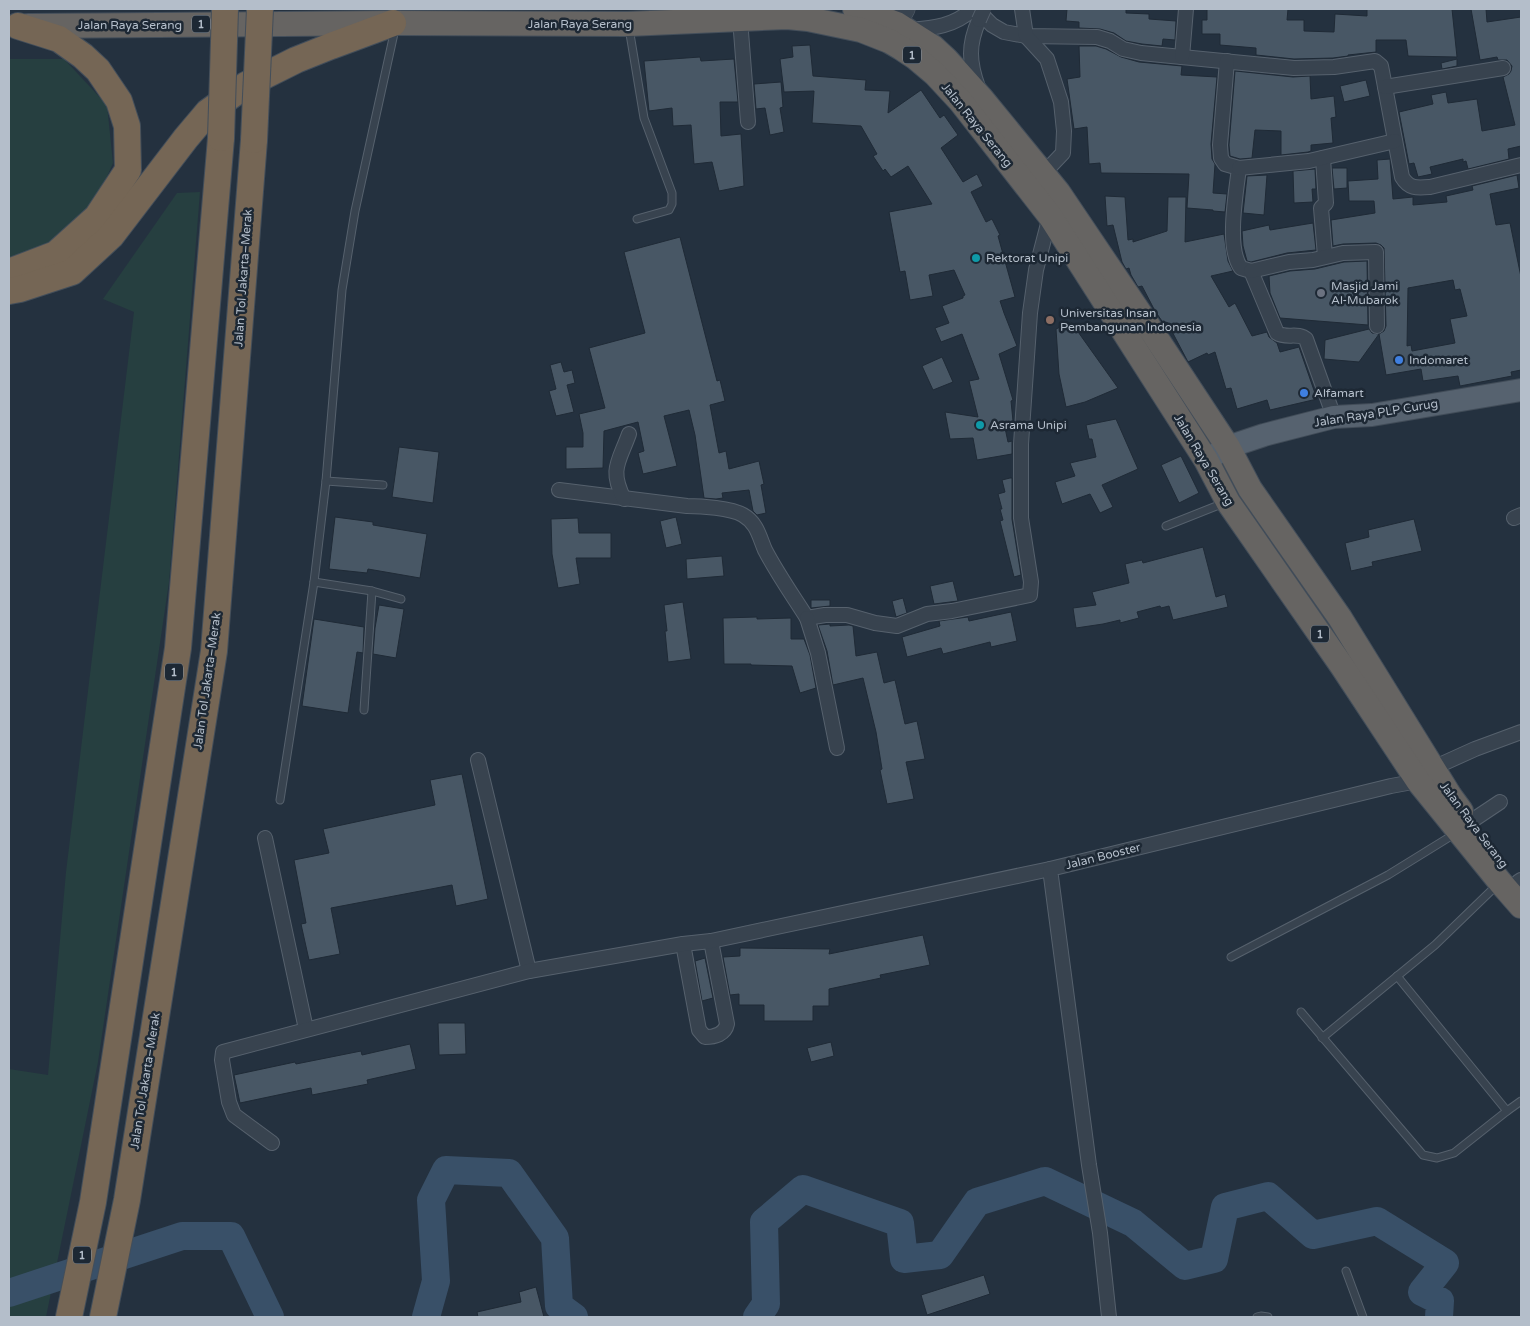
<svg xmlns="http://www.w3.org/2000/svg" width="1530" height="1326" viewBox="0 0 1530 1326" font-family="'Varela Round',sans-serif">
<rect width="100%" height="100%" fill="#24313f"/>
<g fill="#263f40">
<polygon points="9,59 64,59 107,105 113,163 84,229 9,260"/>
<polygon points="200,192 169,582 98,1062 46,1317 9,1317 9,1069 48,1075 66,872 134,312 103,299 177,193"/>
</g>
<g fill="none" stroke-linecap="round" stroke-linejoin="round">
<g stroke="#395068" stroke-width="28">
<polyline points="9,1293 182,1236 231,1236 270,1317"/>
<polyline points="426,1317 436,1281 431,1200 446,1170 509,1173 555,1238 559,1306 574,1317"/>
<polyline points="757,1317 766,1304 764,1222 803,1189 900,1223 904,1259 940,1255 977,1202 1045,1181 1133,1223 1185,1266 1214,1259 1225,1207 1268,1196 1313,1235 1377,1221 1445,1263 1422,1292 1440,1301 1439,1317"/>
</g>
</g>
<g fill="#485765" stroke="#1f2a36" fill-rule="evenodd">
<polygon points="1067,9 1126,9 1126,13 1149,14 1149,19 1176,21 1175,40 1163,39 1162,46 1142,44 1126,41 1114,33 1100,29 1079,28 1079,22 1066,21"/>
<polygon points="1207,9 1288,9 1287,20 1304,20 1304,31 1334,32 1335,14 1367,16 1367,9 1452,9 1457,57 1408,56 1406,40 1376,40 1376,52 1348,55 1348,56 1333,58 1294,59 1256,55 1256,48 1220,45 1220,34 1202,34 1202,20 1207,20"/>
<polygon points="1471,9 1486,9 1487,22 1521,17 1521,146 1508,149 1509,159 1468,169 1466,161 1463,162 1463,159 1430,167 1432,174 1418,177 1414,163 1409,164 1399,112 1433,104 1431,95 1446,92 1448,103 1477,99 1482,131 1515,125 1503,77 1509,74 1511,71 1512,66 1507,60 1498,60 1497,57 1480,60"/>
<polygon points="810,45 813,76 866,80 865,90 890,91 888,113 921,90 940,118 944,115 958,135 941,148 963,182 977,174 983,186 971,192 986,222 992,219 1000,235 998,236 1015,297 1000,301 1004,313 1017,346 999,354 1013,400 1011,401 1013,421 1004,423 1008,442 1012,441 1012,454 977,460 973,438 950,439 945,412 978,417 969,381 979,379 962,334 941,342 935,328 949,323 942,306 963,298 963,296 965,295 954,270 929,275 933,296 910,300 905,271 900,272 889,212 932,204 908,166 891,177 885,169 883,171 873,156 877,154 861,126 812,123 814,91 784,92 780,59 793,57 792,46"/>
<polygon points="1079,46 1096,46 1106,49 1121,57 1139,62 1182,66 1181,75 1217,77 1211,144 1212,159 1215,164 1213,193 1227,194 1225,212 1213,211 1213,210 1187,208 1189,174 1101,173 1100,163 1089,164 1087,127 1074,129 1067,79 1080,77"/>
<polygon points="700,57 701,61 734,59 738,102 720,102 721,136 741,134 744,186 719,191 712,162 694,164 691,125 673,126 672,108 649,111 644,61"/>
<polygon points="1457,59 1457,66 1442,69 1441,63"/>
<polygon points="1235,71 1293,77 1310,76 1311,99 1334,96 1336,117 1331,118 1333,143 1311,145 1311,151 1308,152 1281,155 1281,131 1255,130 1252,158 1240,159 1230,156 1229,145"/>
<polygon points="1366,80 1370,96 1344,102 1340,86"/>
<polygon points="781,82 783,107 780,108 784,132 770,135 765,108 756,109 754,84"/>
<path d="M1390,159L1393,199L1413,197V205L1447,202L1446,196L1473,190L1472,186L1517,175L1519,188L1490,194L1496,225L1510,223L1521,277V370L1511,372L1512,376L1460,386L1458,376L1423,381L1421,369L1386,375L1379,334L1384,331L1386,326L1384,248L1381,245L1376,243L1343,244L1333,246L1331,220L1375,213L1374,201H1349L1348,181L1378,179L1377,160ZM1453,280L1455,290L1460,289L1467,316L1450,319L1455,343L1412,351L1411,345L1407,346L1408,288Z"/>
<polygon points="1332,168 1347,168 1347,188 1334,189"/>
<polygon points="1315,169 1316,189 1312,189 1313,202 1294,203 1293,171"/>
<polygon points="1267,175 1264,215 1243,213 1247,176"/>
<polygon points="1105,196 1125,197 1128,240 1133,239 1133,242 1167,231 1168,197 1186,197 1185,242 1224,234 1228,261 1233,271 1211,276 1229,307 1235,303 1252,336 1267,332 1269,337 1277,343 1280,352 1299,347 1317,399 1270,410 1267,400 1237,409 1231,388 1226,389 1215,352 1208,355 1207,353 1188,362 1167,322 1164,324 1155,311 1142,286 1138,287 1131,275 1129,268 1126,269 1122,262 1113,225 1107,226"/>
<polygon points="1313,223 1316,250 1287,253 1251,262 1247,261 1243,246 1242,231 1269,225 1270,230"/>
<polygon points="680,237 717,381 720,380 725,401 710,405 719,453 726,451 729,469 759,461 764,484 761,485 766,513 757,515 753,511 749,490 722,493 723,498 716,499 704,498 695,435 689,410 664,416 677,466 643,474 638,453 644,451 638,422 604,431 603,468 566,469 566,447 583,447 583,433 579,414 605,408 589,348 645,333 624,252"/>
<polygon points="1367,261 1368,325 1280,318 1270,293 1269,276 1290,271 1315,269 1344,262"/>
<polygon points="1071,322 1118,388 1085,402 1066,407 1059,374 1056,329"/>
<polygon points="1369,329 1372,333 1379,334 1359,362 1324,359 1325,340"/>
<polygon points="942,357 953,382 933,390 922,366"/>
<polygon points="561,362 564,372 572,370 575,383 567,385 574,412 556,416 549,391 556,389 550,365"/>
<polygon points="1116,419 1138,469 1102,485 1113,507 1100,513 1090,494 1062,504 1055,482 1075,476 1070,463 1096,457 1092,439 1089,439 1086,425"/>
<polygon points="399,447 439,452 433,503 392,497"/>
<polygon points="1181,456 1199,493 1179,503 1161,465"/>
<polygon points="1010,478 1012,478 1012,519 1021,575 1014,577 1000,521 1003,520 1000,509 1002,509 998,494 1005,492 1002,480"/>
<polygon points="335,517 373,522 373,525 427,534 420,578 368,569 367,573 329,569"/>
<polygon points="676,517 682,544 666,548 660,521"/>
<polygon points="578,518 579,533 611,533 611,558 576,558 580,584 558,588 552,554 551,519"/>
<polygon points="1414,519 1422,551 1372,562 1373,566 1351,571 1345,543 1369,537 1368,530"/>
<polygon points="1203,547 1216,597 1225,594 1228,607 1173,620 1169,606 1161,608 1160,606 1137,612 1139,618 1120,623 1120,620 1103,624 1076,628 1073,608 1096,605 1092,592 1129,583 1125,564 1142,560 1143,563"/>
<polygon points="722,556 724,576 687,579 686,559"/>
<polygon points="953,581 958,601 934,604 930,586"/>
<polygon points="903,598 907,613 896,617 892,601"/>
<polygon points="811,600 830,600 830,606 811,608"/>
<polygon points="683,602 691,659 668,662 665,631 667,631 664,605"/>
<polygon points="379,605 404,609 396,658 373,654 375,628"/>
<polygon points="1011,612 1017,641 991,647 990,642 943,654 941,648 907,657 902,637 940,626 939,621 968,617 969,621"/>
<polygon points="757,617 757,619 791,618 791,639 804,639 810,655 816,688 800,693 792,666 751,665 751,664 724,664 723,618"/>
<polygon points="314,619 364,627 363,653 357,652 348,713 302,706"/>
<polygon points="830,624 830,626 849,625 853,626 856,656 877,652 884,683 895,680 905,724 917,721 925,759 906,762 914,799 887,804 880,770 882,769 876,732 863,678 833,685 827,651 818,625"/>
<polygon points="462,774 488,899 456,906 452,885 331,908 340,954 309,960 301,924 306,923 294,860 329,853 323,829 435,805 430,780"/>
<polygon points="923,935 930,965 880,975 881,978 829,989 829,1006 813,1006 813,1021 764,1021 764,1005 739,1005 739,994 730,995 723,957 740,956 740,948 830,949 829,954"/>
<polygon points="705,958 713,998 702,1001 695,961"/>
<polygon points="438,1023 465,1023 466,1054 439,1055"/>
<polygon points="831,1042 834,1056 811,1062 807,1048"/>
<polygon points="410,1044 416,1069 367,1080 368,1084 312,1095 311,1088 240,1103 234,1075 295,1062 296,1064 361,1051 362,1055"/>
<polygon points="984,1275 990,1294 927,1315 921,1295"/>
<polygon points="536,1287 544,1317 478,1317 477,1312 521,1302 519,1292"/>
</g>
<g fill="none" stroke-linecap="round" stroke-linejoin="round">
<g stroke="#56616d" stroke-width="9">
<g id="service">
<polyline points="629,28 644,118 672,193 672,204 669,210 637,219"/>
<polyline points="326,481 383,485"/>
<polyline points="1166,526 1224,503"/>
<polyline points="314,582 372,591 401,599"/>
<polyline points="364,710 372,591"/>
<polyline points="280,800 314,582 326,481 342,290 355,211 395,29"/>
<polyline points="1231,957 1388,875 1456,833"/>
<polyline points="1397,976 1507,1111"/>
<polyline points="1301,1012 1423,1155 1437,1158 1454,1153 1507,1111 1521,1101"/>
<polyline points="1322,1038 1435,945 1497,885"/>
<polyline points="1346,1271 1363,1317"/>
<polyline points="1257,1317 1261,1316 1268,1317"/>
</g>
</g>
<g stroke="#56616d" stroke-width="16">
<g id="minor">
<path d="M976,9L992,25L1004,32L1026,36L1097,37L1110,41L1123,49L1141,53L1294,68L1334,67L1375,61L1381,66L1382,71L1402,177C1409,189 1417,188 1430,187L1521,165"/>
<polyline points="1022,9 1026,36 1047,59 1061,102 1064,131 1063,153 1043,174"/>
<polyline points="740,19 748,122"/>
<path d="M907,30C933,28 953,27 973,9"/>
<polyline points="1182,57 1186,9"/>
<path d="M1227,61L1220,145L1221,158L1225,164L1239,168C1236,193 1226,248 1241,268L1251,271L1277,333C1286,339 1298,332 1306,339L1334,417"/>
<path d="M978,87C969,62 968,45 979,20"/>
<polyline points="1385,87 1503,68"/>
<polyline points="1323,158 1326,203 1321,208 1325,256"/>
<polyline points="1239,168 1309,161 1395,141"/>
<polyline points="1251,271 1289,262 1313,260 1343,253 1376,252 1377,326"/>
<path d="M559,490L687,506C701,506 731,508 743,515C757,523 759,536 765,550C777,573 793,596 807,618L825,615H847L875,623L897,626L927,614L952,611L1030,595L1031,582L1021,518V444L1030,313L1036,270L1050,216"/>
<path d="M624,499C609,469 619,462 629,434"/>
<polyline points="1514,518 1521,515"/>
<polyline points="807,618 818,653 837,748"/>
<polyline points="478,760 529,971"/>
<polyline points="1433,768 1475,749 1521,732"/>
<polyline points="1470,822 1500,802"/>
<polyline points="265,838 306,1029"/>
<polyline points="1518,882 1521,880"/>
<path d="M683,944L699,1030L705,1037C715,1037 725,1034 727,1024L711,941"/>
<polyline points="272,1143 234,1115 229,1102 222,1060 223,1052 529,971 683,944 711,941 1050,869"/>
<polyline points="1109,1317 1100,1233 1089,1165 1050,869 1391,786 1418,781"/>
</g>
</g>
<g stroke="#56616d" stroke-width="19">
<polyline id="tertiary" points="892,35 906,9"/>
</g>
<g stroke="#414c58" stroke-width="24">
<polyline id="primary" points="1206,460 1228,447 1264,435 1334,417 1372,415 1521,390"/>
</g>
<g stroke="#434e5a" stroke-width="26">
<g id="trunk">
<polyline points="855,9 897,24 933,47 946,59 982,99 1058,192 1145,321 1228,447 1250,489 1340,618 1450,796 1461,811"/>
<polyline points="28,26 393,23 628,24 787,17 808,19 861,30 889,41 901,48 916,58 935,74 961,102 1050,216 1206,460 1228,502 1342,666 1418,781 1500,882 1521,906"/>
</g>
</g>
<g stroke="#434e5a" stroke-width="28">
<g id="motorway">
<polyline points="9,272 56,254 97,217 128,170 127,126 119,101 98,70 83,56 59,39 18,26"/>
<polyline points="9,291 20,289 72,272 111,236 186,138 208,112 246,85 296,60 331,46 393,23"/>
<polyline points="69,1317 93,1202 178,648 221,138"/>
<polyline points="103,1317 127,1200 214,651 254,140"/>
</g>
</g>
<use href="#service" stroke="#38434f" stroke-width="7"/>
<use href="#minor" stroke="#38434f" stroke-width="14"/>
<use href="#tertiary" stroke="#38434f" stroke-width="18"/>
<use href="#primary" stroke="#56626f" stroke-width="22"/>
<use href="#trunk" stroke="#666462" stroke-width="24"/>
<use href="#motorway" stroke="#756655" stroke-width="26"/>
<g stroke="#56616d" stroke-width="16" stroke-linecap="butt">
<polyline id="minor-bridge" points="979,20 984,9"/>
</g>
<g stroke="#434e5a" stroke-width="28" stroke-linecap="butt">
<g id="motorway-bridge">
<polyline points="221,138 225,9"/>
<polyline points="254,140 260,9"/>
</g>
</g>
<use href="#minor-bridge" stroke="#38434f" stroke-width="14"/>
<use href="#motorway-bridge" stroke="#756655" stroke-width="26"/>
</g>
<g fill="#0f9aa8" stroke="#1d2834" stroke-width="2">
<circle cx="976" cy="258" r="5"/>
<circle cx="980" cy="425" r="5"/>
</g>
<circle fill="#6b7280" stroke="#1d2834" stroke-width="2" cx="1321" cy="293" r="5"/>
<circle fill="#8d6e63" stroke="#1d2834" stroke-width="2" cx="1050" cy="320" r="5"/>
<g fill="#3f7fe0" stroke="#1d2834" stroke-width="2">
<circle cx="1399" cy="360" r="5"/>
<circle cx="1304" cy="393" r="5"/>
</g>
<g text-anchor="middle" stroke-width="5" stroke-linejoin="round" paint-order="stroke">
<g fill="#1d2834" stroke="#87919d" stroke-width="1">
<rect x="192" y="15.5" width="18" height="17" rx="4"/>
<rect x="903" y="46.5" width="18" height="17" rx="4"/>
<rect x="1311" y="625.5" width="18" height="17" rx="4"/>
<rect x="165" y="663.5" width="18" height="17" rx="4"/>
<rect x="73" y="1246.5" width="18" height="17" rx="4"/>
</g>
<g font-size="11" font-weight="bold" fill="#b4beca">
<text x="201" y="28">1</text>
<text x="912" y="59">1</text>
<text x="1320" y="638">1</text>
<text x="174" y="676">1</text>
<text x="82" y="1259">1</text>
</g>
<g font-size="12" fill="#b4beca" stroke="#1d2834">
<text x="580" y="28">Jalan Raya Serang</text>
<text x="130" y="29">Jalan Raya Serang</text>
<text transform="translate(977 125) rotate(51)" y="4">Jalan Raya Serang</text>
<text transform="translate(243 278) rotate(-86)" y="4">Jalan Tol Jakarta–Merak</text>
<text transform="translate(1376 413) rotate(-9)" y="4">Jalan Raya PLP Curug</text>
<text transform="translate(1204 460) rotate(59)" y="4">Jalan Raya Serang</text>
<text transform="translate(207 681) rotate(-82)" y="4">Jalan Tol Jakarta–Merak</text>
<text transform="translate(1474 825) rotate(53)" y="4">Jalan Raya Serang</text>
<text transform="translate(1103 856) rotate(-14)" y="4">Jalan Booster</text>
<text transform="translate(145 1081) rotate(-81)" y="4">Jalan Tol Jakarta–Merak</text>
</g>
<g font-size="12" fill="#b4beca" stroke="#1d2834" text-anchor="start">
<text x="986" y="262">Rektorat Unipi</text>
<text x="1331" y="290">Masjid Jami<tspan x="1331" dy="14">Al-Mubarok</tspan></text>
<text x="1060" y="317">Universitas Insan<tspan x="1060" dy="14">Pembangunan Indonesia</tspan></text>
<text x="1409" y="364">Indomaret</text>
<text x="1314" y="397">Alfamart</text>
<text x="990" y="429">Asrama Unipi</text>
</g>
</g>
<rect width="1530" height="1326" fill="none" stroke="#b4beca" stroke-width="20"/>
</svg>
